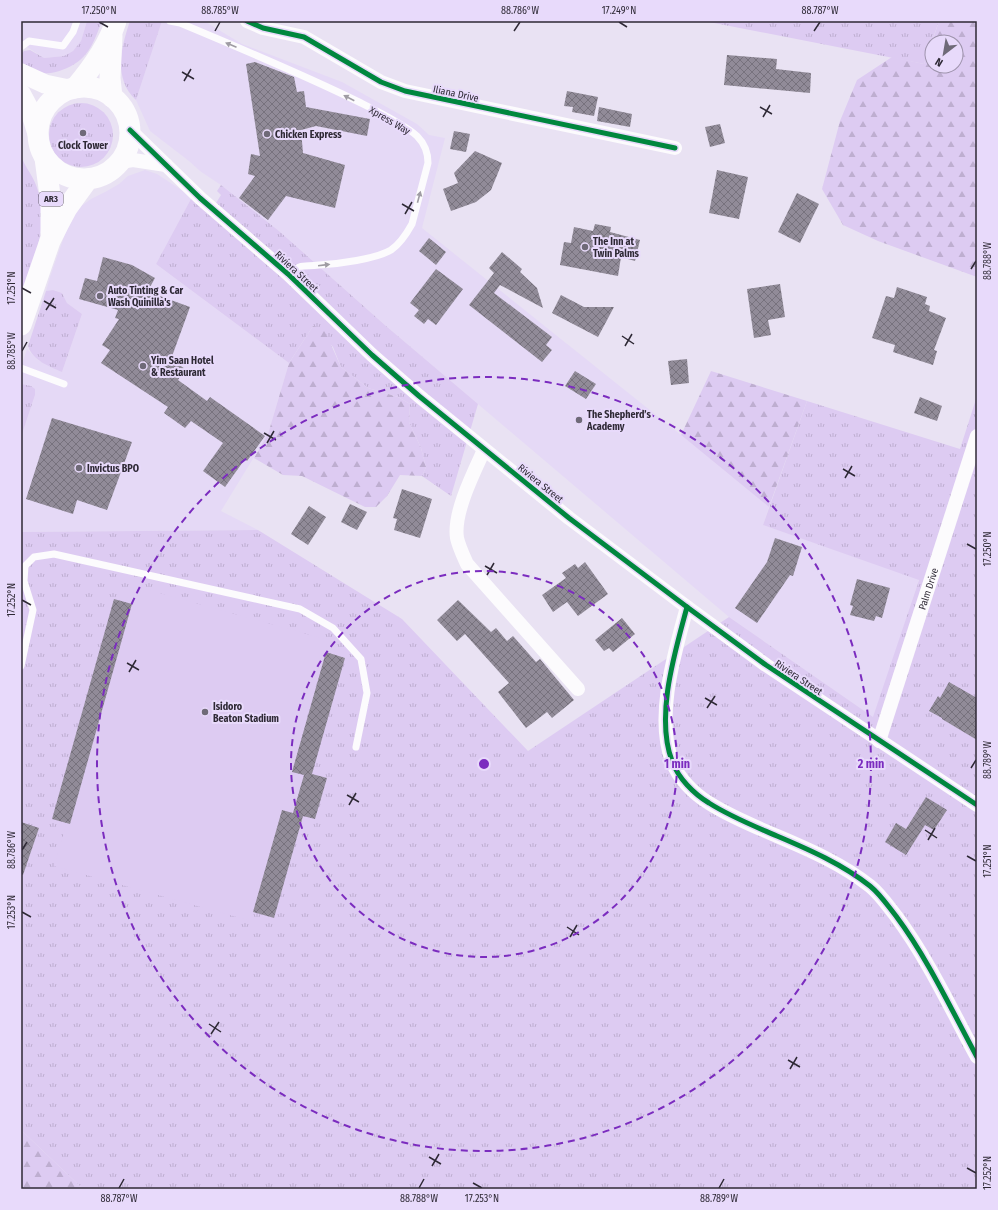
<svg xmlns="http://www.w3.org/2000/svg" width="998" height="1210" viewBox="0 0 998 1210" font-family="'Fira Sans Condensed',sans-serif">
<defs>
<pattern id="grass-tufts" width="24" height="20" patternUnits="userSpaceOnUse"><rect width="24" height="20" fill="#ddcbf2"/><path d="M3 7l-1-3M5 7V3M7 7l1-3M15 17l-1-3M17 17v-4M19 17l1-3" fill="none" stroke="#beaed0"/></pattern>
<pattern id="forest-firs" width="22" height="20" patternUnits="userSpaceOnUse"><rect width="22" height="20" fill="#ddcbf2"/><path d="M5 1l3.5 6h-7zM16 11l3.5 6h-7z" fill="#beaed0"/></pattern>
<pattern id="building-cross-hatch" width="8" height="8" patternUnits="userSpaceOnUse"><rect width="8" height="8" fill="#918b98"/><path d="M0 0l8 8M0 8l8-8" fill="none" stroke="#77727d"/></pattern>
</defs>
<rect width="100%" height="100%" fill="#e9e2f3"/>
<g fill="#e5d9f6">
<polygon points="21,21 87,21 81,41 73,51 64,56 44,58 21,43"/>
<polygon points="162,21 204,21 242,44 342,82 417,124 429,135 445,138 422,228 681,435 769,507 763,525 919,579 874,718 729,617 386,326 279,231 221,185 200,171 189,161 150,131 136,100"/>
<polygon points="145,170 157,174 192,197 156,264 289,363 268,434 221,511 258,530 21,532 21,437 35,395 35,389 21,384 21,367 27,349 38,360 62,372 82,314 67,303 62,293 53,290 46,291 50,277 65,234 73,216 80,207 91,199 107,191 119,184 128,176"/>
</g>
<g fill="url(#grass-tufts)">
<path d="M87,21H102C93,44 88,61 62,70C57,72 49,74 44,73C36,72 28,66 21,62V54L24,51L30,50L44,58L64,56L73,51L81,41Z"/>
<path d="M130,21H162L136,100C113,79 121,47 130,21Z"/>
<polygon points="704,21 939,21 924,64"/>
<circle cx="81" cy="135" r="32"/>
<path d="M21,155C24,166 32,174 36,185C51,224 34,259 21,296Z"/>
<polygon points="221,185 279,231 386,326 478,404 451,496 422,476 426,467 421,448 409,422 410,404 398,397 368,388 341,367 333,347 313,326 289,363 156,264 192,197 211,211 221,195 217,191"/>
<path d="M53,290L62,293L67,303L82,314L62,372C49,366 33,361 28,346L46,291Z"/>
<polygon points="21,384 31,386 35,389 35,395 21,437"/>
<polygon points="977,396 977,1189 83,1189 21,1130 21,532 258,530 402,619 528,751 729,617 873,717 919,580 763,525 807,401 960,449"/>
</g>
<g fill="url(#forest-firs)">
<polygon points="939,21 977,21 977,277 878,241 843,225 822,189 840,121 857,80 892,57 924,64 932,42 932,66 956,66 956,42 932,42"/>
<polygon points="313,326 324,329 341,367 368,388 398,397 410,404 409,422 421,448 426,467 422,476 400,475 387,496 376,507 365,507 302,476 283,475 254,458 268,434 289,363"/>
<polygon points="711,371 807,401 769,507 681,435"/>
<polygon points="21,1130 83,1189 21,1189"/>
</g>
<polygon fill="#ddcbf2" points="131,585 328,640 292,772 304,775 293,813 282,810 251,921 54,866 132,604 126,602"/>
<g fill="url(#building-cross-hatch)">
<polygon points="727,55 777,59 776,69 811,73 810,93 724,85"/>
<polygon points="255,62 294,77 297,92 304,91 306,107 370,119 367,136 316,126 301,130 303,153 345,165 335,208 286,196 268,220 239,198 255,176 248,174 251,154 260,156 246,64"/>
<polygon points="567,91 598,97 594,116 572,112 573,107 564,106"/>
<polygon points="599,107 632,114 630,127 597,121"/>
<polygon points="720,124 725,143 710,147 705,127"/>
<polygon points="454,131 470,134 466,152 450,149"/>
<polygon points="475,151 502,163 491,190 476,202 451,211 443,189 458,183 454,173"/>
<polygon points="717,170 748,177 739,219 709,213"/>
<polygon points="797,193 819,204 800,243 778,232"/>
<polygon points="595,224 611,227 610,232 640,240 635,261 621,257 618,276 560,265 564,242 571,243 574,227 593,231"/>
<polygon points="429,238 446,252 436,265 419,251"/>
<polygon points="502,252 522,269 520,272 537,288 543,308 500,285 494,293 552,337 546,345 552,350 542,362 469,305 494,273 489,268"/>
<polygon points="103,257 132,265 155,278 149,289 160,296 190,307 171,359 185,369 178,380 207,401 210,397 265,436 247,461 245,459 225,487 203,471 223,443 191,421 185,428 164,413 168,407 101,363 110,350 102,345 119,319 115,318 118,310 79,299 85,278 97,281"/>
<polygon points="436,269 463,289 436,325 428,319 424,324 414,316 419,310 410,303"/>
<polygon points="780,284 785,317 768,320 771,335 754,338 747,289"/>
<polygon points="897,287 927,297 925,304 930,306 929,311 946,318 934,350 937,351 933,365 893,352 895,345 872,338 886,296 894,298"/>
<polygon points="561,295 584,307 614,307 598,337 552,313"/>
<polygon points="687,359 689,383 671,385 668,361"/>
<polygon points="575,371 596,384 586,399 565,386"/>
<polygon points="920,397 942,406 937,421 914,413"/>
<polygon points="52,418 132,442 107,510 77,500 73,514 26,499"/>
<polygon points="402,489 432,499 420,538 394,530 397,519 393,518"/>
<polygon points="350,504 367,512 357,530 341,522"/>
<polygon points="309,506 326,517 308,545 291,534"/>
<polygon points="775,538 802,547 793,576 790,575 757,623 735,608 767,562"/>
<polygon points="585,562 608,594 578,616 567,602 553,612 542,595 566,578 562,573 575,564 578,568"/>
<polygon points="857,579 890,588 882,618 876,616 874,621 850,615 853,606 850,605"/>
<polygon points="114,599 132,604 70,824 52,819"/>
<polygon points="458,600 491,632 496,628 507,641 513,636 536,662 540,659 574,700 552,718 547,712 526,728 498,692 509,683 465,634 457,641 437,620"/>
<polygon points="622,618 635,634 613,652 609,648 604,651 595,640"/>
<polygon points="326,652 345,658 312,774 327,778 315,819 303,816 274,918 253,912 282,810 300,815 293,813 304,775 292,772"/>
<polygon points="949,682 977,698 977,740 942,719 942,718 929,711 938,696 940,698"/>
<polygon points="926,797 947,810 934,830 925,825 906,855 885,842 896,823 906,829"/>
<polygon points="21,822 39,828 23,875 21,874"/>
</g>
<g fill="none" stroke-linecap="round" stroke-linejoin="round">
<g stroke="#fcfbfd" stroke-width="7">
<path d="M170,21L180,23C240,48 300,73 359,102C375,110 404,124 417,136C425,144 428,152 428,163L412,224C407,233 400,244 391,250C376,259 338,264 319,265C304,267 301,263 288,274"/>
<polyline points="21,47 29,41 63,46 73,32 77,21"/>
<polyline points="21,368 64,384"/>
<polyline points="21,666 33,610 24,581 25,566 34,557 54,554 300,609 333,628 361,659 367,693 356,747"/>
</g>
<g stroke="#fcfbfd" stroke-width="14">
<polyline points="247,21 263,28 304,37 381,82 405,91 675,148"/>
<polyline points="130,130 200,198 288,274 372,355 419,396 569,518 687,607 766,665 977,805"/>
<polyline points="120,162 133,160 166,165"/>
<path d="M484,450C474,472 453,513 457,538C459,547 463,555 467,564L578,689"/>
<path d="M687,607C675,652 655,716 672,761C678,778 694,794 709,803C731,817 754,826 777,836C810,850 842,864 870,886C880,894 888,906 896,916C928,959 951,1009 977,1057"/>
<path id="s1" d="M879,741L977,436"/>
</g>
<g stroke="#fcfbfd" stroke-width="19">
<polyline points="21,73 45,84 69,89"/>
<polyline points="21,93 29,108 37,134"/>
</g>
<g stroke="#fcfbfd" stroke-width="21">
<circle cx="84" cy="133" r="46"/>
<path d="M75,88C92,68 108,46 116,21"/>
<polyline points="112,97 110,78 112,36"/>
<polyline points="45,158 51,203 51,234"/>
<polyline points="21,325 50,241 59,223 67,208 88,179"/>
</g>
<g stroke="#e8dafb" stroke-width="8">
<g id="cycleway">
<polyline points="247,21 263,28 304,37 381,82 405,91 675,148"/>
<polyline points="130,130 200,198 288,274 372,355 419,396 569,518 687,607 766,665 977,805"/>
<path d="M687,607C675,652 655,716 672,761C678,778 694,794 709,803C731,817 754,826 777,836C810,850 842,864 870,886C880,894 888,906 896,916C928,959 951,1009 977,1057"/>
</g>
</g>
<use href="#cycleway" stroke="#00873e" stroke-width="5"/>
</g>
<defs><path id="oneway-solid" d="M-6-.8H1V-3.2L6.5 0L1 3.2V.8H-6Z"/></defs>
<g fill="#9f9ca3">
<use href="#oneway-solid" transform="translate(231 45) rotate(-157)"/>
<use href="#oneway-solid" transform="translate(349 98) rotate(-153)"/>
<use href="#oneway-solid" transform="translate(419 197) rotate(-75)"/>
<use href="#oneway-solid" transform="translate(324 265) rotate(-7)"/>
</g>
<path fill="none" stroke="#2e2935" stroke-width="1.5" d="M99,22L108,27M619,22L627,27M215,31L220,22M514,31L520,22M814,31L820,22M182,72L194,79M184,81L191,69M760,107L772,114M763,117L770,105M402,204L414,211M405,214L412,202M971,269L976,261M22,288L31,293M44,301L56,308M46,310L54,298M622,336L634,344M625,346L632,334M22,351L27,342M264,433L276,440M267,443L274,431M843,469L855,476M845,478L852,466M967,544L976,549M485,566L497,573M487,575L494,563M22,600L31,605M127,663L139,670M129,672L136,660M705,698L717,705M707,708L715,696M971,768L976,760M347,795L359,802M349,805L356,793M925,830L937,838M928,840L935,828M22,850L27,842M967,856L976,861M22,912L31,917M567,927L579,935M570,937L577,925M209,1024L221,1032M211,1034L219,1022M788,1060L800,1067M790,1069L797,1057M429,1157L441,1164M432,1166L439,1154M967,1168L976,1173M473,1183L482,1188M119,1188L124,1179M419,1188L424,1179M719,1188L724,1179"/>
<g fill="none" stroke="#7b2cbf" stroke-width="2" stroke-dasharray="7 5">
<circle cx="484" cy="764" r="193"/>
<circle cx="484" cy="764" r="387"/>
</g>
<g fill="#6f6a78" stroke="#e8dafb" stroke-width="1.5">
<circle cx="83" cy="133" r="4"/>
<circle cx="267" cy="134" r="4"/>
<circle cx="585" cy="247" r="4"/>
<circle cx="100" cy="296" r="4"/>
<circle cx="143" cy="366" r="4"/>
<circle cx="579" cy="420" r="4"/>
<circle cx="79" cy="468" r="4"/>
<circle cx="205" cy="712" r="4"/>
</g>
<g text-anchor="middle" stroke-width="4" stroke-linejoin="round" paint-order="stroke">
<rect fill="#e8dafb" stroke="#665e70" stroke-width="1" x="39" y="192" width="24" height="14" rx="3"/>
<g font-size="9" font-weight="bold" fill="#2e2935">
<text x="51" y="202">AR3</text>
</g>
<g font-size="10" fill="#2e2935" stroke="#e8dafb">
<text transform="translate(456 93) rotate(12)" y="4">Iliana Drive</text>
<text transform="translate(390 120) rotate(30)" y="4">Xpress Way</text>
<text transform="translate(297 271) rotate(43)" y="4">Riviera Street</text>
<text transform="translate(541 483) rotate(39)" y="4">Riviera Street</text>
<text dy="4" stroke="none"><textPath href="#s1" startOffset="160">Palm Drive</textPath></text>
<text transform="translate(799 677) rotate(34)" y="4">Riviera Street</text>
</g>
<g font-size="10" font-weight="bold" fill="#2e2935" stroke="#e8dafb" text-anchor="start">
<text x="275" y="138">Chicken Express</text>
<text x="83" y="149" text-anchor="middle">Clock Tower</text>
<text x="593" y="245">The Inn at<tspan x="593" dy="12">Twin Palms</tspan></text>
<text x="108" y="294">Auto Tinting &amp; Car<tspan x="108" dy="12">Wash Quinilla's</tspan></text>
<text x="151" y="364">Yim Saan Hotel<tspan x="151" dy="12">&amp; Restaurant</tspan></text>
<text x="587" y="418">The Shepherd’s<tspan x="587" dy="12">Academy</tspan></text>
<text x="87" y="472">Invictus BPO</text>
<text x="213" y="710">Isidoro<tspan x="213" dy="12">Beaton Stadium</tspan></text>
</g>
</g>
<circle cx="484" cy="764" r="6" fill="#7b2cbf" stroke="#e8dafb" stroke-width="2"/>
<g font-size="12" text-anchor="middle" font-weight="bold" fill="#7b2cbf" stroke="#e8dafb" stroke-width="4" stroke-linejoin="round" paint-order="stroke">
<text x="677" y="768">1 min</text>
<text x="871" y="768">2 min</text>
</g>
<rect width="998" height="1210" fill="none" stroke="#e8dafb" stroke-width="44"/>
<g transform="translate(944 54) rotate(211)"><circle r="19" fill="#e8dafb" stroke="#9e93ac"/>
<path d="M0-3L7 15L0 10L-7 15Z" fill="#6f6a78"/>
<text y="-6" font-size="11" font-weight="bold" text-anchor="middle" fill="#2e2935">N</text>
</g>
<rect x="22" y="22" width="954" height="1166" fill="none" stroke="#2e2935" stroke-width="1.5"/>
<g font-size="10" text-anchor="middle" fill="#2e2935">
<text x="99" y="14">17.250°N</text>
<text x="220" y="14">88.785°W</text>
<text x="520" y="14">88.786°W</text>
<text x="619" y="14">17.249°N</text>
<text x="820" y="14">88.787°W</text>
<text transform="translate(987 261) rotate(-90)" y="4">88.788°W</text>
<text transform="translate(11 288) rotate(-90)" y="4">17.251°N</text>
<text transform="translate(11 351) rotate(-90)" y="4">88.785°W</text>
<text transform="translate(987 549) rotate(-90)" y="4">17.250°N</text>
<text transform="translate(11 600) rotate(-90)" y="4">17.252°N</text>
<text transform="translate(987 760) rotate(-90)" y="4">88.789°W</text>
<text transform="translate(11 850) rotate(-90)" y="4">88.786°W</text>
<text transform="translate(987 861) rotate(-90)" y="4">17.251°N</text>
<text transform="translate(11 912) rotate(-90)" y="4">17.253°N</text>
<text transform="translate(987 1173) rotate(-90)" y="4">17.252°N</text>
<text x="119" y="1202">88.787°W</text>
<text x="419" y="1202">88.788°W</text>
<text x="482" y="1202">17.253°N</text>
<text x="719" y="1202">88.789°W</text>
</g>
</svg>
